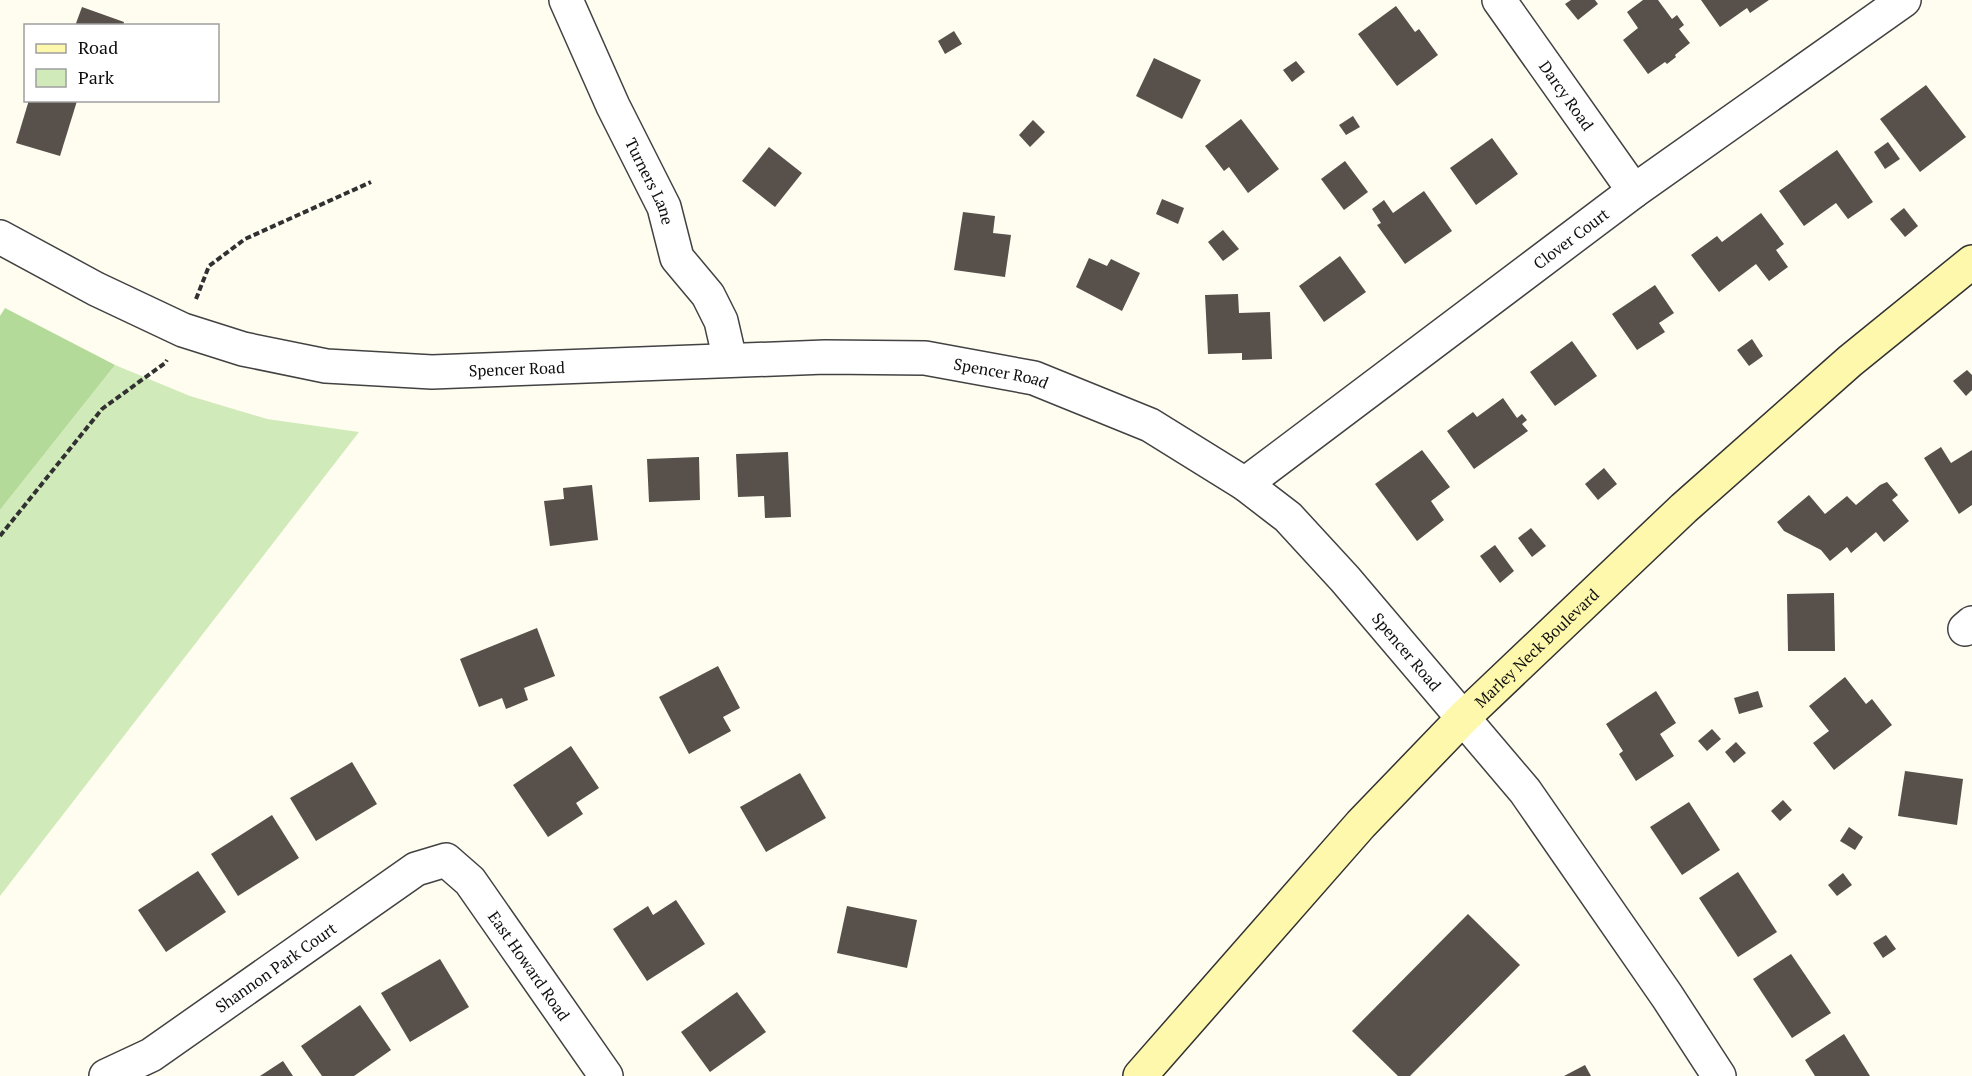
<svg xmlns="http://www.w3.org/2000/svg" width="1972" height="1076" viewBox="0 0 1972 1076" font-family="'PT Serif',serif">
<rect width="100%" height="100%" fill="#fffcf0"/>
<polygon fill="#d1eaba" points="115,365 190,396 267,419 359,432 0,896 0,510"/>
<polygon fill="#b4da99" points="5,308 115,365 0,510 0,316"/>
<g fill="#57504b">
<polygon points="1571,0 1595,0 1598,4 1578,20 1565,4"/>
<polygon points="1643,0 1658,0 1672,19 1677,15 1684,25 1679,29 1690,43 1675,55 1676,57 1667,64 1665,62 1648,74 1623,40 1638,28 1627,12"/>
<polygon points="1701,0 1769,0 1750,13 1747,8 1720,27"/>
<polygon points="1396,6 1415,32 1419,29 1438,55 1397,86 1358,34"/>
<polygon points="82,7 124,22 123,26 75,26"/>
<polygon points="954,31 962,44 945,54 938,41"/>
<polygon points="1154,58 1201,80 1182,119 1136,96"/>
<polygon points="1296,61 1305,72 1292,82 1283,70"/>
<polygon points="1926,85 1966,137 1920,172 1880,119"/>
<polygon points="29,100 77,101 60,156 16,143"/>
<polygon points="1353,116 1360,127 1346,135 1339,125"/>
<polygon points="1241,119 1279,169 1248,193 1229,167 1224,171 1205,146"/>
<polygon points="1033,120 1045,132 1030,147 1019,135"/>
<polygon points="1492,138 1518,174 1476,205 1450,168"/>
<polygon points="1888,142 1900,159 1885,169 1874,152"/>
<polygon points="769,147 802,173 775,207 742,181"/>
<polygon points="1837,150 1873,202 1848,219 1836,203 1804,226 1779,191"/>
<polygon points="1345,161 1368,192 1344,210 1321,179"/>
<polygon points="1424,191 1452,231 1405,264 1377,225 1381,223 1372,209 1384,200 1393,213"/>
<polygon points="1162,199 1184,208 1178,224 1156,214"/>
<polygon points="1904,208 1918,226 1905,237 1890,219"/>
<polygon points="963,212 995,216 993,233 1011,235 1005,277 954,270"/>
<polygon points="1761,213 1784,244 1776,250 1788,267 1769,281 1756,264 1719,292 1691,255 1717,236 1722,242"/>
<polygon points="1223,230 1239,249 1223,261 1208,242"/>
<polygon points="1340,256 1366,292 1324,322 1299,286"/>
<polygon points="1089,258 1107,266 1111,259 1140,273 1122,311 1076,287"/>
<polygon points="1655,285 1674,313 1659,323 1665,332 1637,350 1612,314"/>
<polygon points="1238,294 1239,313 1270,312 1272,359 1242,360 1242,353 1208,354 1205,295"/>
<polygon points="1752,339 1763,356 1749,366 1737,350"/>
<polygon points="1572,341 1597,376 1555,406 1530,372"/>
<polygon points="1967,370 1972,375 1972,390 1966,396 1953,381"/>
<polygon points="1503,398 1517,418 1522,414 1527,420 1522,424 1528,431 1474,469 1447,431 1473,412 1477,417"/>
<polygon points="1941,447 1951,463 1972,450 1972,505 1959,514 1924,458"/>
<polygon points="1422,450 1450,487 1431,501 1444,520 1417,541 1375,484"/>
<polygon points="788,452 791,517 765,518 764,496 738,497 736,454"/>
<polygon points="699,457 700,500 649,502 647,459"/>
<polygon points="1604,468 1617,484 1598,500 1585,484"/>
<polygon points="1887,482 1898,495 1892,500 1909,521 1884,542 1876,532 1851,553 1847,547 1830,561 1821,550 1784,531 1777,522 1809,495 1825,514 1847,496 1856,505 1880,485"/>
<polygon points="592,485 598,540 550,546 544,501 564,499 563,488"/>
<polygon points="1531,528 1546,546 1532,557 1518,538"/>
<polygon points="1495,545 1514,571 1500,583 1480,556"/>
<polygon points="1834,593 1835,651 1788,651 1787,594"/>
<polygon points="537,628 555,676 524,688 528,700 506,709 502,698 479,707 460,659"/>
<polygon points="718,666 740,708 723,717 731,731 689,754 659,697"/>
<polygon points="1845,677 1866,704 1872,699 1892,725 1834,770 1813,743 1829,731 1809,706"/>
<polygon points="1656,691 1676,723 1660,734 1674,756 1636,781 1619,754 1623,751 1606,724"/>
<polygon points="1758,691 1763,707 1739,714 1734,698"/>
<polygon points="1712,729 1721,739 1707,751 1698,741"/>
<polygon points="1736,742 1746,753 1734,763 1725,752"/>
<polygon points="571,746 599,788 576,803 583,814 548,837 513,785"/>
<polygon points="352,762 377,804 316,841 290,798"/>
<polygon points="1905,771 1963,779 1957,825 1898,816"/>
<polygon points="800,773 826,818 766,852 740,807"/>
<polygon points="1783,800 1792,810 1780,821 1771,811"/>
<polygon points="1689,802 1720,850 1682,875 1650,827"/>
<polygon points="272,815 299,858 238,896 211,854"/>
<polygon points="1849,827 1863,837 1855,850 1840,841"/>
<polygon points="198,871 226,912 166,952 138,910"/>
<polygon points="1738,872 1777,932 1738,957 1699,898"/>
<polygon points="1843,873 1852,885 1837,896 1828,885"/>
<polygon points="676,900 705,944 647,981 613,929 648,906 653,915"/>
<polygon points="847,906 917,920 907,968 837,953"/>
<polygon points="1468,914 1520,965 1410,1076 1398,1076 1352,1031"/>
<polygon points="1886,935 1896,949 1883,958 1873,943"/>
<polygon points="1791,954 1831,1013 1792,1038 1753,979"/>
<polygon points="440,959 469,1007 410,1042 381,993"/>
<polygon points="737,992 766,1032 710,1072 681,1032"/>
<polygon points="360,1005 391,1050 354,1076 322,1076 301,1046"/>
<polygon points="1844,1034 1870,1076 1815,1076 1805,1060"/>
<polygon points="283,1061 293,1076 260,1076"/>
<polygon points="1585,1065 1591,1076 1564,1076"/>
</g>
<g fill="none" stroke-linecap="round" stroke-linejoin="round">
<g stroke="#424242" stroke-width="36">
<g id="street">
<path id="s1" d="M566,0L613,106L664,207L677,258L708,295L721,321L730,360"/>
<path id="s2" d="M1499,0L1634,191"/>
<path id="s3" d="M0,237L96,289L183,330L243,349L326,366L432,372L825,357L925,358L1034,378L1150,425L1245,484L1288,517L1345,579L1525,791L1667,996L1719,1076"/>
<path id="s4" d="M1245,484L1634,191L1904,0"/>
<polyline points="1965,629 1972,623"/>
<path id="s5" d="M106,1076L151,1055L416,869L446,860L470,881L606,1076"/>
</g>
</g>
<g stroke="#313131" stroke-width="36">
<g id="secondary">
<path id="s6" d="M1140,1076L1361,824L1464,717L1684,508L1850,361L1972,262"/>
</g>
</g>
<g stroke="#313131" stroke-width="4" stroke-dasharray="6 3" stroke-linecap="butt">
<polyline points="196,299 209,266 245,239 371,182"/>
<polyline points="0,536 102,409 165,363 167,360"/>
</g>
<use href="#street" stroke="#fff" stroke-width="33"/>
<use href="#secondary" stroke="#fef8ac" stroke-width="33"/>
</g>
<g text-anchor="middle" stroke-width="6" stroke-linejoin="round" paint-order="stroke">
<g font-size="16" fill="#0f0f0f" stroke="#fff">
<text dy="6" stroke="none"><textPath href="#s2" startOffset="117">Darcy Road</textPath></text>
<text dy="6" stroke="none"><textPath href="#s1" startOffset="200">Turners Lane</textPath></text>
<text dy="6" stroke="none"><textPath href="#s4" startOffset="408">Clover Court</textPath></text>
<text dy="6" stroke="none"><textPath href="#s3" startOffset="544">Spencer Road</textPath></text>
<text dy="6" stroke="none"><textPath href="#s3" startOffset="1030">Spencer Road</textPath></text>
<text dy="6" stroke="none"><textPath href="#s6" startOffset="584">Marley Neck Boulevard</textPath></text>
<text dy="6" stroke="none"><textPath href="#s3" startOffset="1534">Spencer Road</textPath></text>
<text dy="6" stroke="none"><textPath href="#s5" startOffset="540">East Howard Road</textPath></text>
<text dy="6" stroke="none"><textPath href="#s5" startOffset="202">Shannon Park Court</textPath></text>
</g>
</g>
<rect x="24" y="24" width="195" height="78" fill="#ffffff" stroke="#9f9f9f" stroke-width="1.5"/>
<rect x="36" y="44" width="30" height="9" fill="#fef8ac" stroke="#9f9f9f" stroke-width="1.5"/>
<text x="78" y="54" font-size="18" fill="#0f0f0f">Road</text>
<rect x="36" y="69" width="30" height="18" fill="#d1eaba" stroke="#9f9f9f" stroke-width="1.5"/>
<text x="78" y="84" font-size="18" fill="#0f0f0f">Park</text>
</svg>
